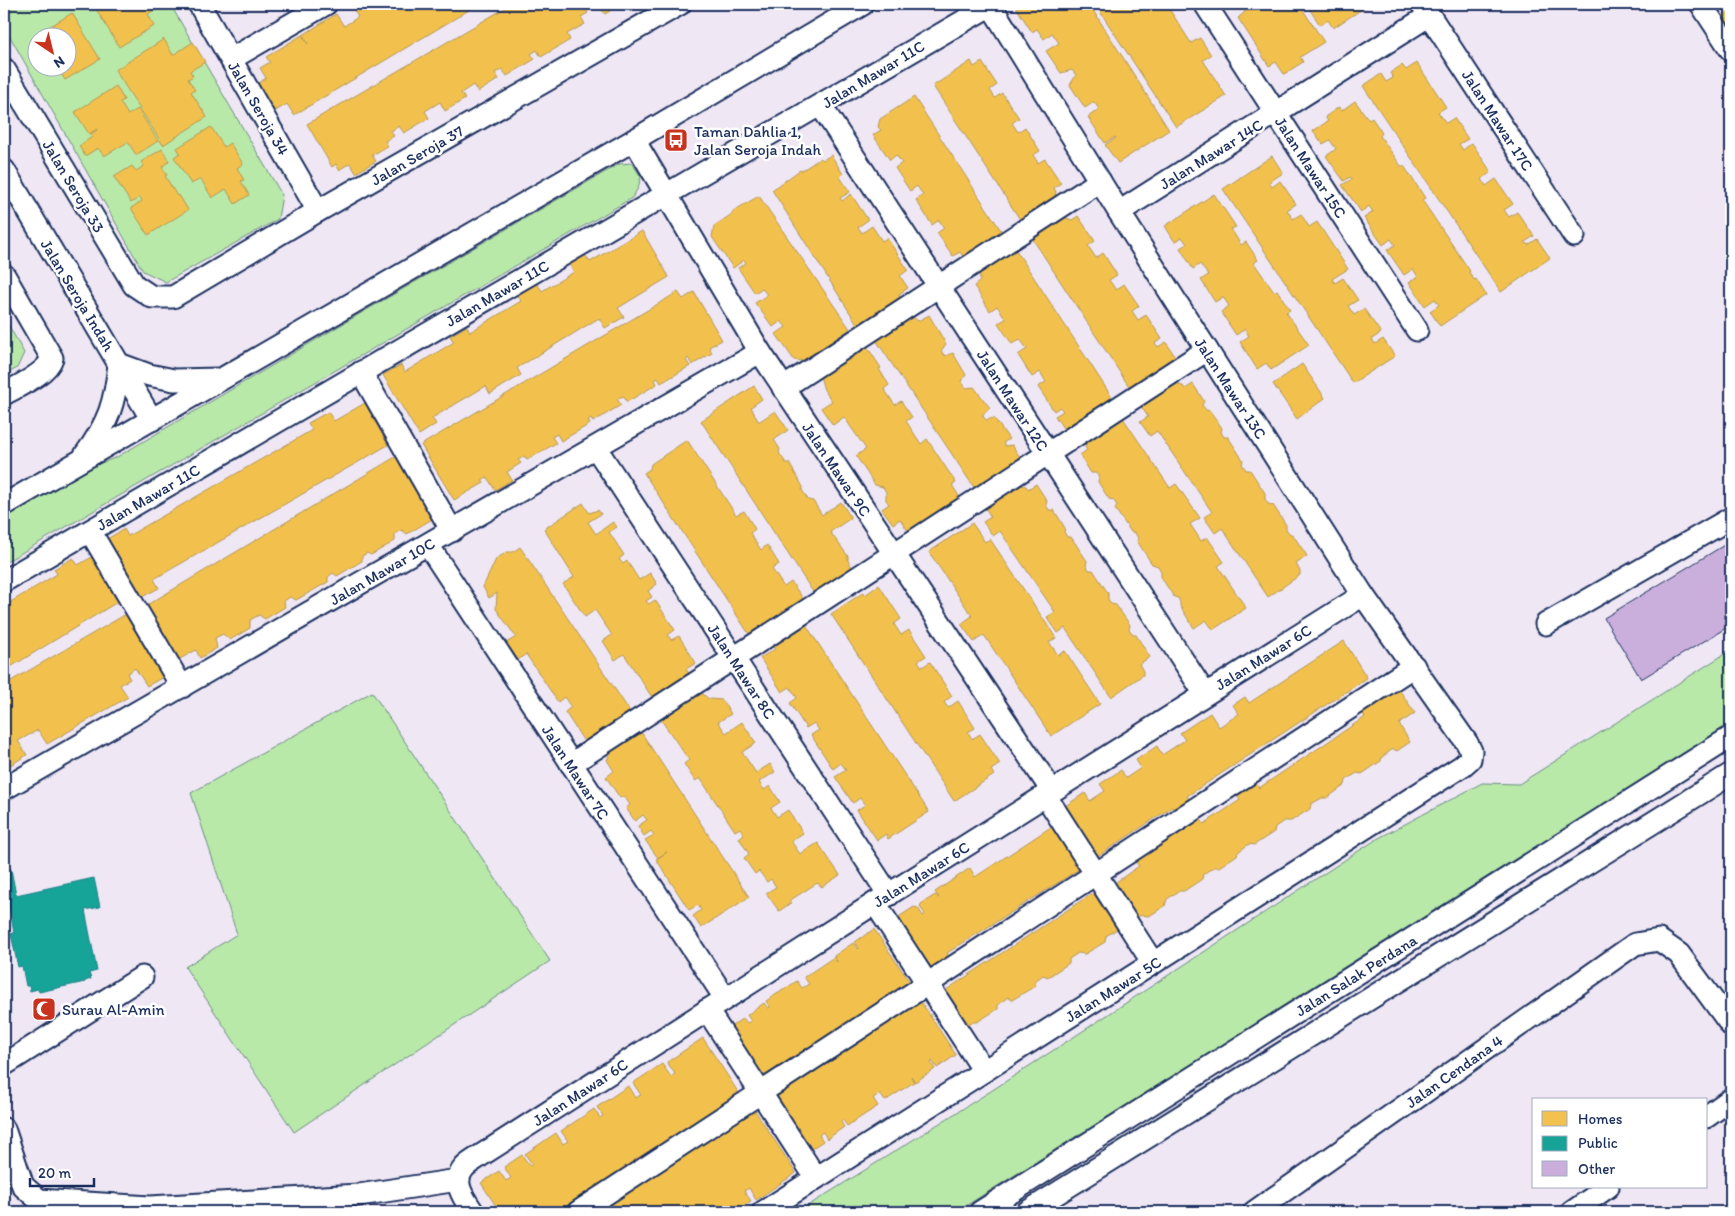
<svg xmlns="http://www.w3.org/2000/svg" width="1735" height="1216" viewBox="0 0 1735 1216" font-family="Itim,sans-serif">
<rect width="100%" height="100%" fill="#efe7f4"/>
<filter id="ink" filterUnits="userSpaceOnUse"><feTurbulence type="fractalNoise" baseFrequency=".02" numOctaves="2"/><feDisplacementMap in="SourceGraphic" scale="10" xChannelSelector="R" yChannelSelector="G"/><feConvolveMatrix kernelMatrix="1 2 1 2 8 2 1 2 1" color-interpolation-filters="sRGB"/></filter>
<g filter="url(#ink)">
<g fill="#b9e9a8" stroke="#6a8c83" fill-rule="evenodd">
<path d="M8,4H170L282,195L278,219L166,282L143,271L4,26V19ZM38,38H68V68H38Z"/>
<polygon points="632,163 641,177 638,188 632,198 4,563 4,515 91,467 117,457 356,316 619,164"/>
<polygon points="4,317 24,353 17,368 4,376"/>
<polygon points="1731,650 1731,725 956,1212 798,1212 991,1091 1377,839 1482,783 1519,784"/>
<polygon points="372,692 550,961 294,1132 185,967 237,934 191,793"/>
</g>
<g fill="#f2c14e" stroke="#b29553">
<polygon points="93,4 152,4 156,9 148,14 154,26 119,47"/>
<polygon points="352,4 479,4 294,115 287,104 274,112 257,84 266,78 260,68 270,62 266,57 302,35 308,44 303,35 336,14 344,26 358,17 351,5"/>
<polygon points="512,4 583,4 588,13 581,17 585,24 567,34 570,40 541,57 537,50 531,54 535,59 507,76 502,69 495,73 499,79 478,92 473,85 461,93 465,99 445,111 440,102 425,111 429,118 404,133 399,126 391,131 394,136 385,141 388,146 372,155 376,161 356,173 350,163 339,170 336,164 332,167 307,124"/>
<polygon points="598,4 607,4 610,11 605,14"/>
<polygon points="1014,4 1089,4 1169,130 1118,163 1105,145 1116,138 1115,137 1105,143 1088,117 1099,109 1094,102 1085,108 1070,85 1076,75 1072,70 1061,73 1046,51 1059,43 1052,33 1044,39 1037,29 1032,32"/>
<polygon points="1095,4 1166,4 1191,43 1200,38 1211,55 1203,60 1226,96 1176,127"/>
<polygon points="1228,4 1299,4 1324,42 1300,57 1303,62 1284,74 1276,62 1269,66 1238,18 1245,12 1240,5 1232,10"/>
<polygon points="1306,4 1370,4 1333,28 1328,20 1320,25"/>
<polygon points="1731,10 1731,33 1720,18"/>
<polygon points="72,13 100,59 65,80 58,69 50,74 46,68 68,68 68,38 38,38 36,35"/>
<polygon points="164,39 173,55 193,42 205,62 190,71 193,76 188,79 195,90 191,92 207,117 163,145 115,70"/>
<polygon points="971,61 974,67 982,62 997,85 990,90 995,98 1002,93 1019,118 1012,123 1018,132 1025,127 1040,151 1033,155 1038,163 1045,159 1061,183 1054,188 1056,192 1054,199 1021,221 933,86"/>
<polygon points="1417,63 1446,107 1438,112 1446,123 1454,118 1468,139 1459,144 1463,150 1472,143 1491,172 1482,179 1486,186 1496,179 1513,204 1504,210 1509,217 1517,212 1534,236 1525,242 1528,245 1537,239 1550,258 1501,292 1363,86 1381,74 1386,82 1393,78 1390,73 1402,65 1406,70"/>
<polygon points="116,86 124,100 120,102 128,115 138,109 158,141 136,155 128,142 104,156 98,148 85,156 79,146 92,137 91,134 97,130 97,129 89,134 75,112"/>
<polygon points="914,97 1002,232 964,258 960,252 953,256 937,233 944,228 939,220 932,225 916,200 923,195 917,186 910,191 895,168 902,163 896,155 890,160 873,135 881,130 878,127 880,119"/>
<polygon points="1355,101 1369,120 1372,118 1382,133 1380,136 1401,166 1404,166 1425,198 1422,200 1470,271 1469,272 1474,280 1476,279 1486,295 1440,326 1430,311 1439,305 1435,299 1425,306 1409,282 1418,277 1413,269 1404,275 1387,250 1395,245 1391,239 1383,245 1364,218 1373,212 1369,206 1361,212 1342,185 1352,179 1350,177 1344,181 1326,156 1336,149 1330,140 1323,144 1313,131 1328,121 1325,117 1339,107 1341,111"/>
<polygon points="211,127 224,147 230,143 243,164 237,168 244,180 241,181 249,195 235,204 226,189 212,198 201,179 191,184 174,157 180,153 177,148"/>
<polygon points="162,149 169,161 162,167 167,175 165,176 177,196 179,195 188,210 148,235 131,208 142,201 140,197 131,203 114,177 132,166 136,171 144,166 141,162"/>
<polygon points="831,155 843,174 840,177 850,192 840,198 842,201 851,194 868,220 858,227 862,233 872,226 882,241 887,238 908,270 900,276 908,288 899,294 900,299 861,330 772,190 800,170 801,171 821,158 823,160"/>
<polygon points="1272,156 1283,173 1269,182 1272,187 1280,181 1296,204 1287,210 1293,219 1301,214 1309,227 1317,222 1348,269 1332,279 1335,283 1343,278 1358,300 1348,306 1354,315 1364,309 1381,333 1372,339 1375,344 1383,339 1395,356 1353,383 1223,189"/>
<polygon points="1214,194 1236,227 1231,229 1241,245 1246,242 1258,260 1254,263 1274,292 1277,290 1290,310 1286,312 1309,345 1271,370 1266,363 1257,369 1240,342 1249,336 1245,329 1236,335 1221,312 1229,306 1223,297 1215,302 1201,280 1208,275 1200,264 1193,269 1180,248 1187,244 1182,237 1175,242 1165,226"/>
<polygon points="759,196 850,329 802,361 794,360 776,334 786,327 781,321 773,327 755,303 767,295 762,288 755,293 738,268 746,263 744,260 733,268 712,237 714,226 732,214 733,211"/>
<polygon points="1060,216 1072,220 1078,216 1095,241 1088,246 1096,258 1103,253 1117,275 1109,280 1116,290 1124,284 1139,306 1132,311 1138,320 1146,315 1162,339 1155,343 1158,347 1166,342 1176,358 1134,394 1030,235"/>
<polygon points="642,231 669,277 618,308 624,317 605,328 599,318 517,368 521,375 490,394 486,386 432,418 436,424 419,435 383,375 401,365 405,372 454,342 450,336 467,326 470,332 521,301 517,294 536,282 542,291 574,272 569,264 585,255 590,262"/>
<polygon points="1012,244 1117,405 1065,431 1055,416 1063,411 1060,407 1054,411 1038,387 1046,382 1040,372 1032,377 1018,355 1027,349 1020,339 1012,344 998,323 1006,319 997,306 990,311 974,286 980,281 979,266"/>
<polygon points="678,292 683,299 694,292 722,340 709,347 712,353 692,365 688,358 686,360 690,366 661,383 658,378 655,380 657,384 627,402 623,396 617,399 621,405 593,422 591,418 588,420 590,424 561,441 557,434 552,437 556,443 527,460 525,456 518,460 521,463 507,472 512,480 495,490 487,477 482,480 484,483 454,500 421,445"/>
<polygon points="909,314 918,321 929,315 946,344 941,351 945,356 953,353 966,375 961,381 966,388 974,387 990,408 982,415 986,420 994,418 1009,439 1003,443 1005,446 1012,445 1022,460 979,495 874,337"/>
<polygon points="866,345 881,368 879,369 889,385 884,389 895,405 901,401 912,417 906,421 921,444 927,439 956,483 952,485 962,501 920,529 908,531 900,519 893,524 882,509 889,504 886,500 886,492 883,487 875,485 856,456 866,449 844,417 833,425 821,408 832,401 824,390 820,376"/>
<polygon points="1302,364 1325,398 1297,419 1273,384"/>
<polygon points="1173,384 1183,386 1185,389 1193,384 1204,401 1202,405 1206,410 1210,411 1222,428 1221,432 1224,437 1228,437 1243,460 1242,464 1246,470 1250,470 1265,493 1265,499 1268,504 1273,505 1286,525 1286,529 1289,533 1293,535 1307,556 1296,564 1300,571 1300,575 1268,597 1222,528 1215,533 1204,517 1212,512 1157,431 1150,436 1140,422 1148,417 1141,406"/>
<polygon points="754,386 762,399 751,407 758,421 760,421 775,411 788,430 774,440 780,449 779,453 786,463 789,463 803,487 802,490 808,500 813,501 822,515 841,502 851,518 830,532 848,556 848,561 854,570 815,595 701,421"/>
<polygon points="365,403 388,445 154,579 159,588 140,598 107,539 124,529 128,536 312,430 308,423 328,412 334,421"/>
<polygon points="1121,415 1170,488 1176,484 1200,518 1190,524 1201,541 1207,537 1224,562 1218,566 1246,608 1214,629 1211,627 1206,620 1194,628 1180,606 1180,602 1178,598 1174,597 1161,577 1161,571 1158,566 1152,564 1137,541 1138,538 1135,533 1131,532 1115,509 1117,505 1113,500 1109,499 1098,482 1099,477 1096,473 1091,473 1080,455 1087,450 1085,447 1088,437"/>
<polygon points="687,440 736,515 744,511 755,529 750,533 761,550 767,545 779,564 772,569 784,587 791,582 805,601 751,637 644,473 650,469 651,464"/>
<polygon points="397,456 434,518 407,534 402,530 395,534 395,541 371,555 367,553 362,556 362,561 337,576 333,573 328,577 328,582 296,600 290,597 284,601 285,607 265,619 259,615 250,620 250,628 230,640 223,634 215,638 217,648 200,658 196,650 178,660 174,652 168,651 142,608"/>
<polygon points="1016,484 1026,486 1028,489 1036,484 1047,501 1046,505 1049,510 1054,510 1065,528 1064,532 1067,537 1071,537 1087,561 1086,565 1089,570 1093,570 1108,593 1108,599 1111,604 1116,605 1130,625 1129,629 1132,633 1136,635 1150,657 1139,664 1143,671 1143,675 1111,697 1065,628 1058,633 1047,617 1055,612 1000,531 993,536 983,522 991,517 984,506"/>
<polygon points="583,503 589,513 598,510 601,514 588,522 596,534 613,522 617,527 609,532 624,555 619,559 623,564 627,561 639,580 650,573 657,584 648,591 652,597 646,601 649,604 655,600 675,630 668,635 671,640 679,636 696,663 686,669 692,678 655,702 624,654 615,660 603,641 612,635 595,610 585,617 563,584 574,577 544,529"/>
<polygon points="972,523 985,542 990,539 1056,638 1049,642 1058,655 1065,651 1100,704 1051,736 984,635 974,642 961,624 972,616 929,552"/>
<polygon points="520,547 635,719 585,743 565,712 571,707 564,697 558,702 526,654 518,660 506,643 516,637 496,609 497,593 489,598 483,587 496,559 507,552 513,552"/>
<polygon points="92,557 119,601 4,671 4,606 57,574 54,569 73,558 78,565"/>
<polygon points="879,585 901,619 894,624 901,635 909,630 926,656 918,661 922,667 930,662 952,696 944,702 948,708 958,701 975,728 968,732 972,739 980,734 1000,764 991,770 994,775 954,801 831,614 864,592 865,595"/>
<polygon points="128,613 165,676 147,686 135,668 127,674 130,679 120,685 128,697 47,744 38,730 18,741 27,755 4,769 4,685"/>
<polygon points="806,625 929,812 888,839 886,834 877,840 857,810 865,805 860,798 853,803 835,777 846,770 841,763 833,769 811,735 819,730 814,723 806,728 790,703 797,698 790,687 782,692 760,658 775,649 773,646"/>
<polygon points="1344,641 1367,678 1187,796 1194,806 1178,816 1172,807 1095,858 1062,808 1085,793 1090,801 1105,791 1100,784 1121,770 1126,778 1141,768 1136,760 1157,746 1162,755 1185,740 1180,733 1210,713 1219,727 1239,714 1233,705 1245,697 1249,703"/>
<polygon points="1396,685 1415,713 1399,724 1410,742 1397,751 1393,749 1382,757 1381,761 1362,774 1357,773 1346,780 1345,785 1327,798 1322,798 1311,804 1310,809 1291,821 1284,821 1275,827 1274,832 1254,845 1249,844 1238,852 1237,855 1219,867 1214,867 1203,874 1202,879 1184,891 1179,891 1167,899 1165,906 1149,916 1141,915 1132,921 1109,887 1139,866 1133,859 1162,838 1165,843 1183,831 1180,828 1198,816 1204,824 1240,800 1235,793 1254,780 1259,788 1365,717 1360,710"/>
<polygon points="699,691 709,699 722,700 731,714 718,722 726,733 742,722 756,743 742,752 756,773 770,764 775,772 759,782 764,790 770,786 780,802 771,808 777,817 788,810 803,833 791,841 800,854 818,843 840,875 822,887 817,883 789,901 791,903 779,911 766,893 776,887 771,879 767,882 759,871 755,874 744,858 749,854 739,838 744,834 740,828 735,831 700,778 695,781 684,764 689,760 659,717"/>
<polygon points="641,732 749,897 701,928 693,916 701,910 698,905 689,910 656,859 667,852 658,858 645,840 654,835 651,831 644,836 638,826 647,820 643,815 635,821 626,808 630,805 624,796 620,798 606,777 614,771 607,760 611,751"/>
<polygon points="1051,827 1081,868 947,953 953,963 930,978 894,920 914,907 918,908 923,916 925,914 920,907 921,904 935,895 939,898 935,892 970,868 975,877"/>
<polygon points="1093,893 1117,929 1106,936 1105,942 1085,954 1078,953 1069,959 1069,963 1048,977 1043,975 1035,981 1035,986 1012,1000 1008,997 998,1005 998,1009 977,1022 972,1022 962,1028 940,994"/>
<polygon points="874,929 913,987 766,1085 729,1028 743,1018 747,1023 751,1021 747,1015 764,1003 768,1008 770,1007 766,1001 797,981 802,988 809,984 804,977 834,957 837,962 834,956 853,943 858,949 859,948 855,942"/>
<polygon points="917,996 956,1055 937,1068 932,1061 931,1063 935,1069 915,1082 911,1076 914,1082 885,1101 880,1094 873,1098 878,1106 847,1126 843,1120 841,1122 844,1127 827,1139 823,1132 819,1135 823,1141 808,1151 770,1094"/>
<polygon points="703,1038 740,1095 563,1212 500,1212 481,1183 499,1171 506,1181 511,1178 504,1167 522,1155 530,1166 532,1164 525,1154 556,1133 563,1144 568,1141 561,1131 594,1109 600,1118 603,1116 597,1107 628,1086 635,1098 641,1095 633,1083 662,1064 671,1077 675,1074 667,1062"/>
<polygon points="752,1106 796,1173 756,1200 749,1188 744,1191 751,1201 734,1212 716,1212 715,1210 712,1212 592,1212"/>
</g>
<polygon fill="#17a398" stroke="#188087" points="11,869 16,895 94,878 100,907 85,910 97,971 89,973 91,979 85,981 85,982 39,992 38,989 30,991 29,986 26,986 22,966 18,967 11,934 14,933 8,901 4,902 4,871"/>
<polygon fill="#caafdc" stroke="#1b2f5e" points="1726,544 1731,553 1731,625 1641,679 1604,618"/>
<g fill="none" stroke-linecap="round" stroke-linejoin="round">
<g stroke="#1b2f5e" stroke-width="25">
<g id="minor">
<polyline points="199,4 318,211"/>
<polyline points="1205,4 1417,330"/>
<polyline points="1422,4 1574,236"/>
<polyline points="1701,4 1731,50"/>
<polyline points="231,59 326,4"/>
<polyline points="4,69 134,285 152,297 173,297 318,211 680,4"/>
<polyline points="821,106 1205,694"/>
<polyline points="634,140 760,352 1052,791"/>
<polyline points="4,170 152,420"/>
<polyline points="1119,212 1430,15"/>
<path d="M4,275L52,358C47,374 18,386 4,394"/>
<polyline points="361,372 452,531"/>
<polyline points="783,388 1100,181"/>
<polyline points="596,448 889,895"/>
<path d="M85,455C109,422 115,403 119,364L149,375L174,380L219,379"/>
<polyline points="4,505 634,140 863,4"/>
<polyline points="90,531 182,687"/>
<polyline points="428,545 725,998"/>
<polyline points="4,581 991,5"/>
<polyline points="1546,624 1731,518"/>
<polyline points="571,764 1207,350"/>
<polyline points="4,789 760,352"/>
<polyline points="1045,795 1153,963"/>
<polyline points="875,903 984,1071"/>
<polyline points="707,1010 816,1178"/>
<polyline points="4,1065 142,977"/>
<polyline points="1706,1117 1731,1099"/>
<polyline points="4,1129 23,1186 39,1200 150,1207 359,1195 458,1180"/>
<path d="M473,1212C465,1200 451,1182 464,1168C468,1163 475,1160 480,1156L875,903L1363,595"/>
<polyline points="578,1212 1414,666"/>
<polyline points="763,1212 1462,766 1470,759 1471,751 1467,743 1363,595 1119,212 990,4"/>
<polyline points="980,1212 1731,737"/>
<polyline points="1027,1212 1731,774"/>
<polyline points="1254,1212 1635,944 1659,940 1679,954 1731,1025"/>
<polyline points="1572,1212 1608,1187"/>
</g>
</g>
<polyline stroke="#1b2f5e" stroke-width="3" stroke-dasharray="4 4" stroke-linecap="butt" points="4,141 9,149"/>
<use href="#minor" stroke="#fff" stroke-width="21"/>
</g>
</g>
<defs>
<g id="bus-square" transform="scale(1.25)"><rect x="-9" y="-9" width="18" height="18" rx="4" fill="#c8321e" stroke="#fff"/><path d="M-5-6H5V4H4V6H2V4H-2V6H-4V4H-5ZM-3.5-4V0h7V-4ZM-3.5 1.2v1.5H-2V1.2ZM2 1.2v1.5H3.5V1.2Z" fill="#fff"/></g>
<g id="mosque-square" transform="scale(1.25)"><rect x="-9" y="-9" width="18" height="18" rx="4" fill="#c8321e" stroke="#fff"/><path d="M3.5-4.9A6 6 0 1 0 3.5 4.9A5 5 0 1 1 3.5-4.9Z" fill="#fff"/></g>
</defs>
<g fill-rule="evenodd">
<use href="#bus-square" x="676" y="140"/>
<use href="#mosque-square" x="44" y="1009"/>
</g>
<g text-anchor="middle" stroke-width="5" stroke-linejoin="round" paint-order="stroke">
<g font-size="16" fill="#1b2f5e" stroke="#fff">
<text transform="translate(873 74) rotate(-31)" y="6">Jalan Mawar 11C</text>
<text transform="translate(259 108) rotate(60)" y="6">Jalan Seroja 34</text>
<text transform="translate(1498 120) rotate(57)" y="6">Jalan Mawar 17C</text>
<text transform="translate(1211 154) rotate(-32)" y="6">Jalan Mawar 14C</text>
<text transform="translate(417 155) rotate(-30)" y="6">Jalan Seroja 37</text>
<text transform="translate(1311 167) rotate(57)" y="6">Jalan Mawar 15C</text>
<text transform="translate(74 186) rotate(59)" y="6">Jalan Seroja 33</text>
<text transform="translate(497 293) rotate(-30)" y="6">Jalan Mawar 11C</text>
<text transform="translate(78 295) rotate(59)" y="6">Jalan Seroja Indah</text>
<text transform="translate(1231 388) rotate(57)" y="6">Jalan Mawar 13C</text>
<text transform="translate(1013 400) rotate(57)" y="6">Jalan Mawar 12C</text>
<text transform="translate(837 469) rotate(56)" y="6">Jalan Mawar 9C</text>
<text transform="translate(148 497) rotate(-30)" y="6">Jalan Mawar 11C</text>
<text transform="translate(382 571) rotate(-30)" y="6">Jalan Mawar 10C</text>
<text transform="translate(1263 657) rotate(-32)" y="6">Jalan Mawar 6C</text>
<text transform="translate(742 671) rotate(57)" y="6">Jalan Mawar 8C</text>
<text transform="translate(576 772) rotate(57)" y="6">Jalan Mawar 7C</text>
<text transform="translate(921 874) rotate(-32)" y="6">Jalan Mawar 6C</text>
<text transform="translate(1356 975) rotate(-32)" y="6">Jalan Salak Perdana</text>
<text transform="translate(1113 989) rotate(-32)" y="6">Jalan Mawar 5C</text>
<text transform="translate(1454 1071) rotate(-35)" y="6">Jalan Cendana 4</text>
<text transform="translate(580 1092) rotate(-33)" y="6">Jalan Mawar 6C</text>
</g>
<g font-size="16" fill="#1b2f5e" stroke="#fff" text-anchor="start">
<text x="694" y="137">Taman Dahlia 1,<tspan x="694" dy="18">Jalan Seroja Indah</tspan></text>
<text x="62" y="1015">Surau Al-Amin</text>
</g>
</g>
<rect width="1735" height="1216" fill="none" stroke="#fff" stroke-width="20"/>
<rect x="10" y="10" width="1715" height="1196" fill="none" stroke="#1b2f5e" stroke-width="2" filter="url(#ink)"/>
<rect x="1532" y="1098" width="175" height="90" fill="#ffffff" stroke="#a4acbf"/>
<rect x="1542" y="1111" width="25" height="15" fill="#f2c14e" stroke="#a4acbf"/>
<text x="1578" y="1124" font-size="15" fill="#1b2f5e">Homes</text>
<rect x="1542" y="1136" width="25" height="15" fill="#17a398" stroke="#a4acbf"/>
<text x="1578" y="1148" font-size="15" fill="#1b2f5e">Public</text>
<rect x="1542" y="1161" width="25" height="15" fill="#caafdc" stroke="#a4acbf"/>
<text x="1578" y="1174" font-size="15" fill="#1b2f5e">Other</text>
<g transform="translate(52 52) rotate(145)"><circle r="24" fill="#ffffff" stroke="#a4acbf"/>
<path d="M0-4L9 19L0 12L-9 19Z" fill="#c8321e"/>
<text y="-8" font-size="14" font-weight="bold" text-anchor="middle" fill="#1b2f5e">N</text>
</g>
<path d="M30 1178v8h64v-8" fill="none" stroke="#1b2f5e" stroke-width="2.5"/>
<text x="38" y="1178" font-size="15" fill="#1b2f5e" stroke="#ffffff" stroke-width="4" paint-order="stroke">20 m</text>
</svg>
